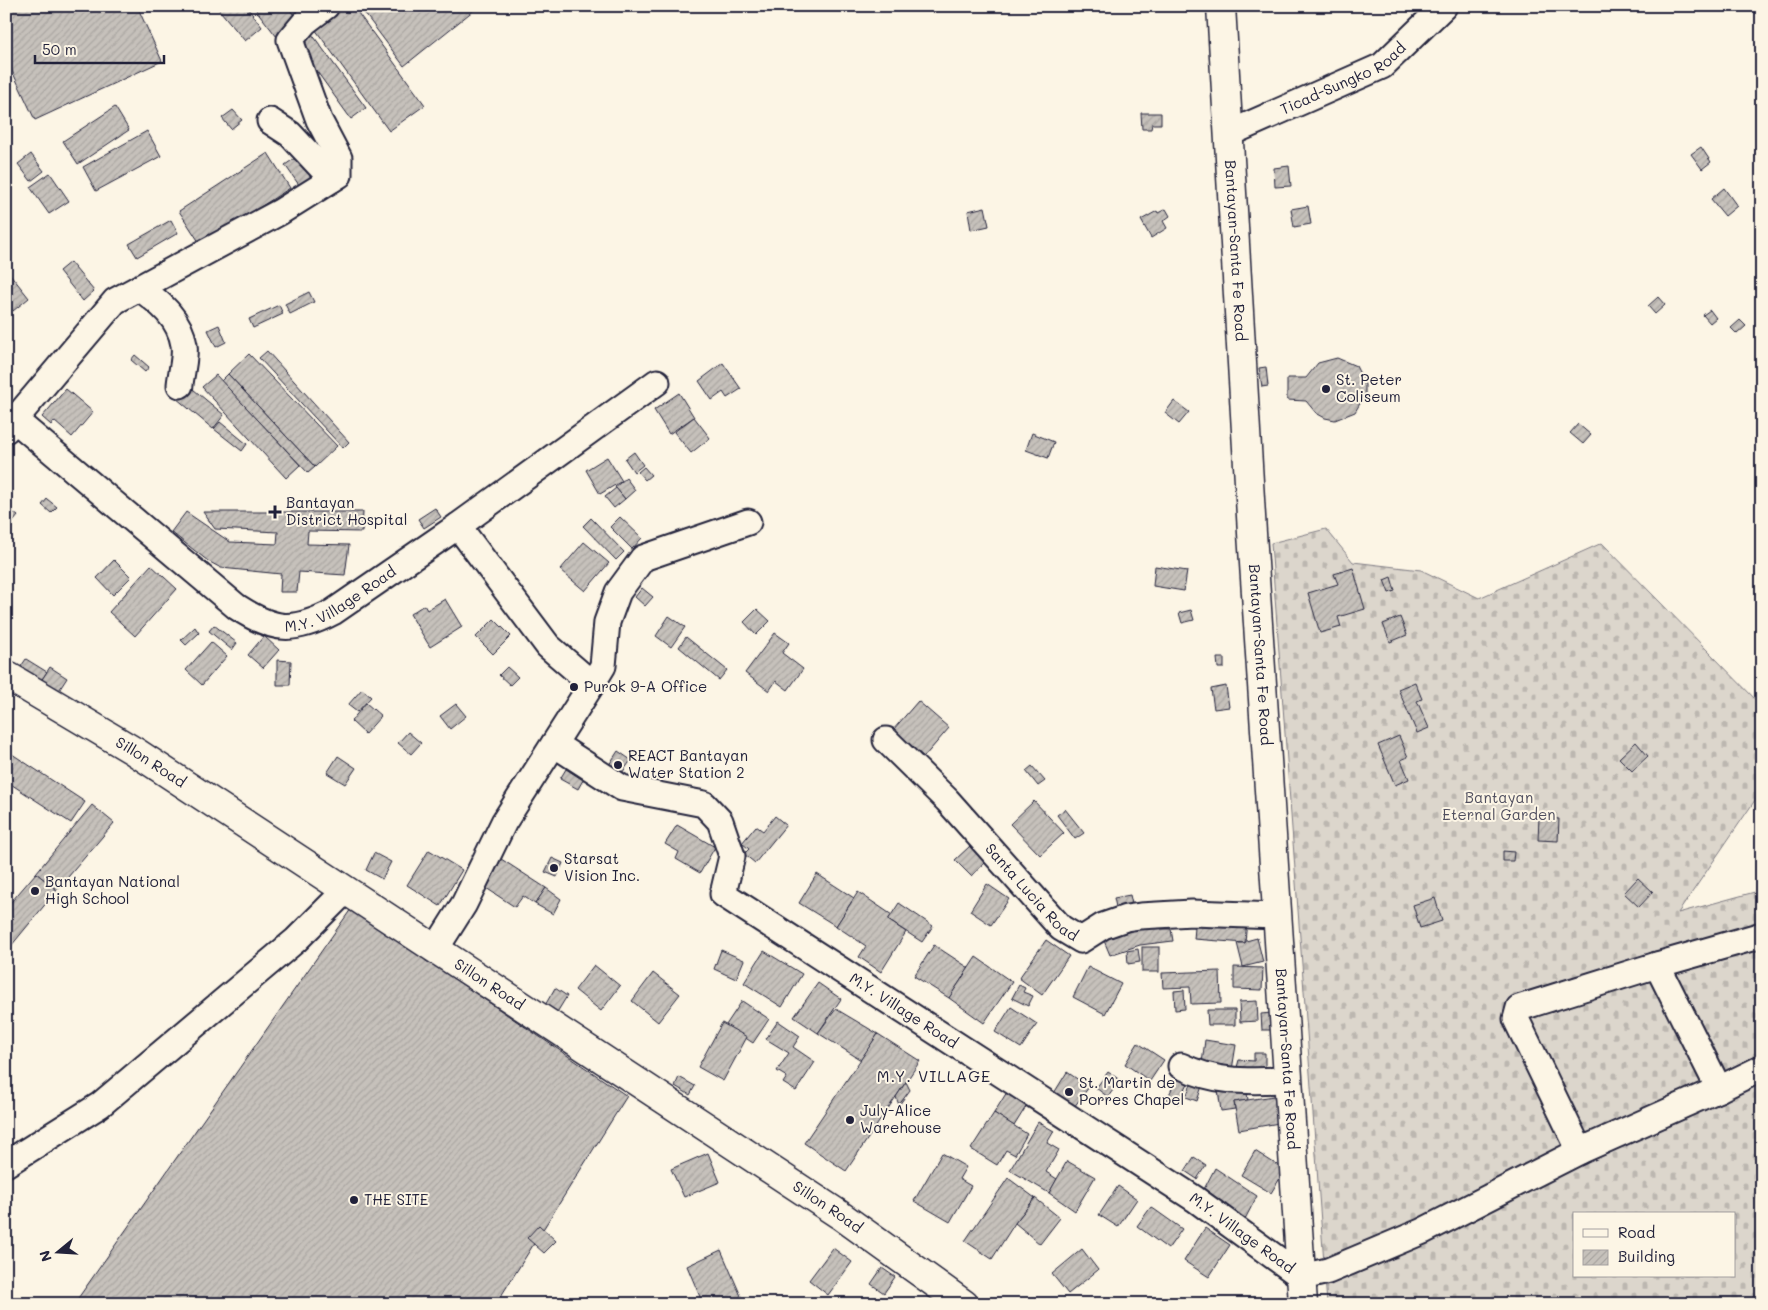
<svg xmlns="http://www.w3.org/2000/svg" width="1768" height="1310" viewBox="0 0 1768 1310" font-family="Mali,sans-serif">
<defs>
<pattern id="cemetery-stones" width="16" height="16" patternUnits="userSpaceOnUse" patternTransform="scale(1.25)"><rect width="16" height="16" fill="#dcd6cc"/><path d="M2 7V4a2 2 0 0 1 4 0v3zM10 15v-3a2 2 0 0 1 4 0v3z" fill="#bcb7b0"/></pattern>
<pattern id="building-hatch" width="6" height="6" patternUnits="userSpaceOnUse" patternTransform="scale(1.25)"><rect width="6" height="6" fill="#c6c1bb"/><path d="M-1 1l2-2M0 6l6-6M5 7l2-2" fill="none" stroke="#aaa6a2"/></pattern>
</defs>
<rect width="100%" height="100%" fill="#fcf5e5"/>
<filter id="ink" filterUnits="userSpaceOnUse"><feTurbulence type="fractalNoise" baseFrequency=".02" numOctaves="2"/><feDisplacementMap in="SourceGraphic" scale="10" xChannelSelector="R" yChannelSelector="G"/><feConvolveMatrix kernelMatrix="1 2 1 2 8 2 1 2 1" color-interpolation-filters="sRGB"/></filter>
<g filter="url(#ink)">
<path fill="url(#cemetery-stones)" stroke="#7f7c84" fill-rule="evenodd" d="M1326,529L1353,562L1421,570L1479,598L1602,543L1762,706V790L1678,913L1762,890V1304H1327L1271,543ZM1574,1214H1734V1276H1574Z"/>
<g fill="url(#building-hatch)" stroke="#22223b">
<polygon points="6,6 137,6 162,61 35,120 6,58"/>
<polygon points="216,6 246,6 262,27 245,41"/>
<polygon points="253,6 287,6 298,20 277,37"/>
<polygon points="287,6 317,6 298,20"/>
<polygon points="346,6 353,6 425,105 389,131 315,29"/>
<polygon points="359,6 479,6 404,66"/>
<polygon points="309,30 366,108 351,119 295,41"/>
<polygon points="115,107 129,130 78,164 63,141"/>
<polygon points="233,110 242,120 231,129 222,118"/>
<polygon points="1141,113 1161,113 1161,124 1152,124 1151,129 1142,129"/>
<polygon points="147,131 161,156 96,191 83,167"/>
<polygon points="1701,147 1711,162 1702,169 1691,154"/>
<polygon points="268,153 290,188 201,245 179,211"/>
<polygon points="31,154 44,171 31,181 18,164"/>
<polygon points="301,154 315,175 299,185 285,165"/>
<polygon points="1289,166 1291,186 1275,187 1274,168"/>
<polygon points="50,173 69,201 49,214 30,187"/>
<polygon points="1724,188 1737,206 1725,216 1711,199"/>
<polygon points="1308,206 1311,224 1294,227 1291,209"/>
<polygon points="985,207 989,226 971,230 968,211"/>
<polygon points="1166,209 1170,216 1163,221 1167,228 1151,238 1141,220 1157,211 1158,213"/>
<polygon points="171,220 178,233 137,257 129,244"/>
<polygon points="70,262 94,291 83,301 59,271"/>
<polygon points="6,269 29,298 13,311 6,302"/>
<polygon points="309,292 314,302 290,314 285,304"/>
<polygon points="1658,297 1665,305 1655,314 1648,306"/>
<polygon points="279,305 283,314 253,328 249,319"/>
<polygon points="1710,310 1716,318 1710,323 1703,315"/>
<polygon points="1740,320 1746,326 1737,334 1731,328"/>
<polygon points="219,325 226,342 216,347 208,330"/>
<polygon points="267,351 349,442 343,448 259,358"/>
<polygon points="249,354 337,446 315,467 228,374"/>
<polygon points="135,355 149,367 145,372 131,360"/>
<polygon points="1337,358 1356,366 1365,384 1365,395 1355,412 1335,420 1325,418 1316,413 1306,401 1287,400 1287,378 1306,378 1318,363"/>
<polygon points="723,363 741,389 727,398 723,392 712,400 699,381"/>
<polygon points="1266,367 1268,386 1262,387 1259,368"/>
<polygon points="228,374 315,467 308,473 221,381"/>
<polygon points="216,375 300,465 286,478 202,387"/>
<polygon points="187,384 224,415 213,429 176,398"/>
<polygon points="66,389 93,412 72,437 54,421 51,425 42,417"/>
<polygon points="679,393 694,417 669,434 654,410"/>
<polygon points="1174,401 1189,412 1179,424 1165,413"/>
<polygon points="694,417 710,438 691,453 674,432"/>
<polygon points="220,422 247,444 242,451 214,429"/>
<polygon points="1578,424 1591,435 1583,444 1570,433"/>
<polygon points="1032,433 1054,442 1048,458 1026,450"/>
<polygon points="634,452 643,465 634,472 625,459"/>
<polygon points="607,457 622,481 600,494 586,470"/>
<polygon points="644,467 651,475 645,480 638,472"/>
<polygon points="626,478 635,490 625,499 615,487"/>
<polygon points="616,488 625,499 614,508 605,497"/>
<polygon points="47,499 57,507 51,513 42,505"/>
<polygon points="6,507 18,516 9,527 6,525"/>
<polygon points="435,508 441,517 424,528 418,519"/>
<polygon points="186,512 230,542 277,544 278,532 215,529 203,512 363,512 362,532 308,531 307,544 349,545 345,575 299,572 297,592 280,592 281,574 221,568 208,561 171,532"/>
<polygon points="620,517 642,538 632,549 610,527"/>
<polygon points="591,518 624,552 616,560 583,526"/>
<polygon points="584,542 609,563 585,591 560,570"/>
<polygon points="114,560 131,577 113,595 97,578"/>
<polygon points="151,565 177,589 135,636 109,612"/>
<polygon points="1155,566 1187,571 1184,591 1153,586"/>
<polygon points="1353,568 1365,609 1338,617 1341,627 1320,633 1308,593 1338,584 1334,574"/>
<polygon points="1391,577 1395,591 1389,593 1384,580"/>
<polygon points="642,588 653,597 645,606 635,597"/>
<polygon points="445,599 462,627 430,647 410,614 424,605 427,610"/>
<polygon points="757,609 770,621 756,635 744,622"/>
<polygon points="1191,610 1194,620 1182,623 1179,613"/>
<polygon points="669,616 685,627 671,647 656,636"/>
<polygon points="1400,617 1407,635 1390,642 1383,624"/>
<polygon points="494,619 511,636 493,654 476,637"/>
<polygon points="214,625 237,643 232,650 209,631"/>
<polygon points="195,627 199,633 186,645 181,640"/>
<polygon points="775,633 789,643 782,653 803,669 788,690 776,681 769,691 745,673"/>
<polygon points="264,636 279,650 263,668 248,655"/>
<polygon points="686,637 727,670 719,680 679,647"/>
<polygon points="211,642 227,656 202,685 186,670"/>
<polygon points="1217,658 1224,658 1224,668 1218,668"/>
<polygon points="26,659 47,672 39,684 18,671"/>
<polygon points="277,660 291,661 290,685 277,685"/>
<polygon points="50,667 67,678 56,695 39,684"/>
<polygon points="507,667 518,677 510,685 499,675"/>
<polygon points="1415,682 1422,699 1417,701 1429,728 1417,733 1398,689"/>
<polygon points="1226,686 1229,707 1214,709 1211,689"/>
<polygon points="362,689 371,697 357,712 348,705"/>
<polygon points="918,701 949,728 924,757 893,730"/>
<polygon points="366,703 381,716 365,734 351,721"/>
<polygon points="456,704 466,716 450,729 440,716"/>
<polygon points="408,732 421,743 411,754 398,743"/>
<polygon points="1399,736 1408,757 1401,760 1409,779 1395,785 1378,745"/>
<polygon points="1636,742 1648,756 1632,771 1619,758"/>
<polygon points="618,751 631,760 618,779 605,771"/>
<polygon points="12,754 85,802 71,823 6,781 6,762"/>
<polygon points="338,756 356,768 345,784 327,773"/>
<polygon points="1032,766 1045,781 1038,786 1026,771"/>
<polygon points="566,769 583,780 578,789 560,779"/>
<polygon points="1034,801 1064,833 1040,855 1010,824"/>
<polygon points="92,805 114,823 57,890 36,873"/>
<polygon points="1065,809 1084,833 1075,839 1057,815"/>
<polygon points="775,816 786,825 755,863 744,854 749,849 742,843 756,826 763,831"/>
<polygon points="1539,817 1559,819 1558,841 1538,840"/>
<polygon points="677,825 715,847 700,873 676,859 679,852 665,844"/>
<polygon points="970,846 986,862 971,876 955,860"/>
<polygon points="429,850 462,870 440,906 407,885"/>
<polygon points="1503,851 1514,852 1513,861 1503,861"/>
<polygon points="374,853 391,862 382,879 366,870"/>
<polygon points="498,857 546,888 535,904 523,896 515,907 480,884"/>
<polygon points="552,858 563,863 557,877 545,872"/>
<polygon points="36,873 57,890 11,946 6,942 6,908"/>
<polygon points="817,874 854,898 836,926 799,903"/>
<polygon points="1638,878 1653,892 1639,907 1624,893"/>
<polygon points="987,884 1009,899 991,925 970,911"/>
<polygon points="546,888 561,899 553,914 535,904"/>
<polygon points="858,892 892,915 888,920 906,932 881,972 859,957 866,946 836,926"/>
<polygon points="1130,895 1134,913 1118,916 1114,898"/>
<polygon points="1435,898 1442,921 1420,928 1413,905"/>
<polygon points="899,903 933,926 922,942 888,920"/>
<polygon points="351,909 627,1096 496,1304 74,1304"/>
<polygon points="1196,916 1247,920 1245,943 1194,939"/>
<polygon points="1159,918 1161,929 1171,929 1173,941 1140,945 1110,955 1100,931"/>
<polygon points="1257,938 1263,962 1243,967 1237,943 1245,943 1246,941"/>
<polygon points="1046,940 1069,956 1042,995 1019,978"/>
<polygon points="934,945 969,968 949,998 914,976"/>
<rect x="1142" y="947" width="17" height="25"/>
<polygon points="1138,949 1140,962 1128,964 1127,951"/>
<polygon points="721,950 744,960 736,979 714,969"/>
<polygon points="764,951 802,974 782,1007 744,983"/>
<polygon points="976,957 1012,982 984,1023 949,998"/>
<polygon points="594,965 620,986 601,1011 575,990"/>
<polygon points="1088,967 1121,984 1105,1014 1073,997"/>
<polygon points="1234,967 1263,968 1262,990 1234,989"/>
<polygon points="1220,971 1221,1003 1191,1004 1190,987 1163,988 1162,973"/>
<polygon points="653,973 680,994 658,1022 632,1001"/>
<polygon points="818,983 841,999 818,1033 794,1017"/>
<polygon points="1019,985 1025,988 1023,992 1033,996 1028,1006 1012,998"/>
<polygon points="555,988 567,996 556,1014 544,1007"/>
<polygon points="1184,990 1185,1009 1175,1010 1174,991"/>
<polygon points="742,1001 769,1019 753,1043 726,1025"/>
<polygon points="1257,1001 1258,1021 1240,1022 1239,1002"/>
<polygon points="1011,1007 1037,1024 1021,1048 995,1032"/>
<polygon points="836,1009 878,1034 861,1060 818,1033"/>
<polygon points="1207,1010 1235,1010 1235,1025 1208,1025"/>
<polygon points="1271,1013 1272,1030 1262,1030 1261,1014"/>
<polygon points="778,1021 800,1036 793,1047 815,1062 796,1091 783,1083 787,1077 777,1071 789,1053 766,1039"/>
<polygon points="722,1023 747,1037 723,1081 698,1067"/>
<polygon points="878,1034 920,1061 846,1171 804,1143"/>
<polygon points="1205,1040 1236,1045 1231,1076 1201,1071"/>
<polygon points="1138,1043 1164,1060 1150,1081 1125,1064"/>
<polygon points="1254,1053 1265,1053 1265,1076 1234,1078 1239,1060 1254,1061"/>
<polygon points="1181,1070 1192,1075 1178,1104 1167,1099"/>
<polygon points="1067,1072 1089,1087 1071,1111 1051,1098"/>
<polygon points="1108,1072 1120,1080 1108,1097 1096,1088"/>
<polygon points="679,1077 695,1086 690,1095 675,1086"/>
<polygon points="1193,1079 1203,1083 1197,1101 1186,1097"/>
<polygon points="906,1082 910,1090 899,1105 896,1097"/>
<polygon points="1246,1086 1248,1100 1234,1102 1235,1109 1221,1111 1218,1090"/>
<polygon points="1007,1092 1027,1105 1014,1126 994,1113"/>
<polygon points="1274,1096 1279,1123 1239,1130 1234,1102"/>
<polygon points="994,1113 1027,1134 1015,1155 1006,1150 997,1165 971,1149"/>
<polygon points="1038,1122 1054,1131 1047,1143 1059,1150 1046,1172 1057,1179 1049,1193 1010,1170"/>
<polygon points="1255,1151 1285,1170 1271,1193 1241,1175"/>
<polygon points="708,1153 720,1182 684,1197 671,1169"/>
<polygon points="942,1153 966,1167 959,1179 971,1186 950,1222 914,1201"/>
<polygon points="1194,1157 1206,1165 1197,1179 1185,1171"/>
<polygon points="1067,1161 1095,1177 1075,1211 1049,1193"/>
<polygon points="1215,1168 1257,1196 1245,1219 1202,1193"/>
<polygon points="1008,1178 1035,1198 1015,1223 992,1259 965,1241"/>
<polygon points="1118,1186 1137,1199 1118,1227 1099,1215"/>
<polygon points="1035,1198 1060,1218 1040,1244 1015,1223"/>
<polygon points="1151,1207 1182,1229 1168,1249 1137,1226"/>
<polygon points="539,1225 556,1241 544,1253 527,1238"/>
<polygon points="1205,1228 1230,1245 1209,1277 1184,1261"/>
<polygon points="833,1248 852,1262 828,1295 809,1280"/>
<polygon points="1082,1249 1098,1270 1068,1294 1052,1274"/>
<polygon points="721,1250 741,1296 723,1304 703,1304 687,1266"/>
<polygon points="882,1268 895,1277 884,1293 871,1284"/>
</g>
<g fill="none" stroke-linecap="round" stroke-linejoin="round">
<g stroke="#22223b" stroke-width="29">
<g id="minor">
<polyline points="270,121 290,134 332,179"/>
<path id="s1" d="M1230,133L1382,66L1444,6"/>
<path d="M139,288C160,302 180,319 184,345C186,357 181,373 180,385"/>
<path id="s2" d="M15,420L237,607C274,631 293,633 333,612L458,526L548,646L592,684L504,822L464,904L435,950"/>
<polyline points="6,430 115,301 280,212 339,175 339,158 319,120 290,40 305,22 326,6"/>
<polyline points="458,526 657,382"/>
<polyline points="592,684 603,666 607,622 618,592 643,558 748,522"/>
<path id="s3" d="M886,740L947,800L1061,928L1081,940L1103,926L1126,918L1140,916L1192,913L1277,916"/>
<path id="s4" d="M554,744L622,788L704,804L720,821L732,856L723,894L1195,1199L1302,1277L1328,1271L1423,1231L1580,1151L1719,1089L1762,1068"/>
<polyline points="1657,965 1762,935"/>
<path d="M1181,1066C1218,1084 1249,1081 1288,1080"/>
<polyline points="1580,1151 1516,1019 1519,1008 1657,965 1719,1089"/>
<polyline points="6,1164 100,1105 296,940 345,891"/>
</g>
</g>
<g stroke="#22223b" stroke-width="31">
<g id="major">
<path id="s5" d="M1221,6L1252,533L1303,1304"/>
<path id="s6" d="M6,675L134,751L840,1215L964,1304"/>
</g>
</g>
<use href="#minor" stroke="#fcf5e5" stroke-width="25"/>
<use href="#major" stroke="#fcf5e5" stroke-width="28"/>
</g>
</g>
<g fill="#22223b" stroke="#fcf5e5" stroke-width="2">
<circle cx="1326" cy="389" r="5"/>
<path d="M272.5 504.5h5v5h5v5h-5v5h-5v-5h-5v-5h5z"/>
<circle cx="574" cy="687" r="5"/>
<circle cx="618" cy="765" r="5"/>
<circle cx="554" cy="868" r="5"/>
<circle cx="35" cy="891" r="5"/>
<circle cx="1069" cy="1092" r="5"/>
<circle cx="850" cy="1120" r="5"/>
<circle cx="354" cy="1200" r="5"/>
</g>
<g text-anchor="middle" stroke-width="4" stroke-linejoin="round" paint-order="stroke">
<g font-size="15" fill="#22223b" stroke="#fcf5e5">
<text dy="5" stroke="none"><textPath href="#s1" startOffset="126">Ticad-Sungko Road</textPath></text>
<text dy="5" stroke="none"><textPath href="#s5" startOffset="245">Bantayan-Santa Fe Road</textPath></text>
<text dy="5" stroke="none"><textPath href="#s2" startOffset="405">M.Y. Village Road</textPath></text>
<text dy="5" stroke="none"><textPath href="#s5" startOffset="650">Bantayan-Santa Fe Road</textPath></text>
<text dy="5" stroke="none"><textPath href="#s6" startOffset="169">Sillon Road</textPath></text>
<text dy="5" stroke="none"><textPath href="#s3" startOffset="211">Santa Lucia Road</textPath></text>
<text dy="5" stroke="none"><textPath href="#s6" startOffset="574">Sillon Road</textPath></text>
<text dy="5" stroke="none"><textPath href="#s4" startOffset="479">M.Y. Village Road</textPath></text>
<text dy="5" stroke="none"><textPath href="#s5" startOffset="1055">Bantayan-Santa Fe Road</textPath></text>
<text dy="5" stroke="none"><textPath href="#s6" startOffset="979">Sillon Road</textPath></text>
<text dy="5" stroke="none"><textPath href="#s4" startOffset="884">M.Y. Village Road</textPath></text>
</g>
<g font-size="15" fill="#22223b" stroke="#fcf5e5" text-anchor="start">
<text x="1336" y="385">St. Peter<tspan x="1336" dy="17">Coliseum</tspan></text>
<text x="286" y="508">Bantayan<tspan x="286" dy="17">District Hospital</tspan></text>
<text x="584" y="692">Purok 9-A Office</text>
<text x="628" y="761">REACT Bantayan<tspan x="628" dy="17">Water Station 2</tspan></text>
<text x="564" y="864">Starsat<tspan x="564" dy="17">Vision Inc.</tspan></text>
<text x="45" y="887">Bantayan National<tspan x="45" dy="17">High School</tspan></text>
<text x="1079" y="1088">St. Martin de<tspan x="1079" dy="17">Porres Chapel</tspan></text>
<text x="860" y="1116">July-Alice<tspan x="860" dy="17">Warehouse</tspan></text>
<text x="364" y="1205">THE SITE</text>
</g>
<g font-size="15" fill="#504f5f" stroke="#fcf5e5">
<text x="1499" y="803">Bantayan<tspan x="1499" dy="17">Eternal Garden</tspan></text>
</g>
<g font-size="16" letter-spacing="1" fill="#22223b" stroke="#fcf5e5">
<text x="934" y="1082">M.Y. VILLAGE</text>
</g>
</g>
<rect width="1768" height="1310" fill="none" stroke="#fcf5e5" stroke-width="25"/>
<rect x="12" y="12" width="1743" height="1285" fill="none" stroke="#22223b" stroke-width="2" filter="url(#ink)"/>
<rect x="1573" y="1212" width="162" height="65" fill="#fcf5e5" stroke="#a5a1a1"/>
<rect x="1583" y="1229" width="25" height="8" fill="#fcf5e5" stroke="#a5a1a1"/>
<text x="1618" y="1238" font-size="15" fill="#22223b">Road</text>
<rect x="1583" y="1250" width="25" height="15" fill="url(#building-hatch)" stroke="#a5a1a1"/>
<text x="1618" y="1262" font-size="15" fill="#22223b">Building</text>
<g transform="translate(58 1252) rotate(252)" stroke="#fcf5e5" stroke-width="4" paint-order="stroke">
<path d="M0-4L9 19L0 12L-9 19Z" fill="#22223b"/>
<text y="-8" font-size="14" font-weight="bold" text-anchor="middle" fill="#22223b">N</text>
</g>
<path d="M35 55v8h129v-8" fill="none" stroke="#22223b" stroke-width="2.5"/>
<text x="42" y="55" font-size="15" fill="#22223b" stroke="#fcf5e5" stroke-width="4" paint-order="stroke">50 m</text>
</svg>
